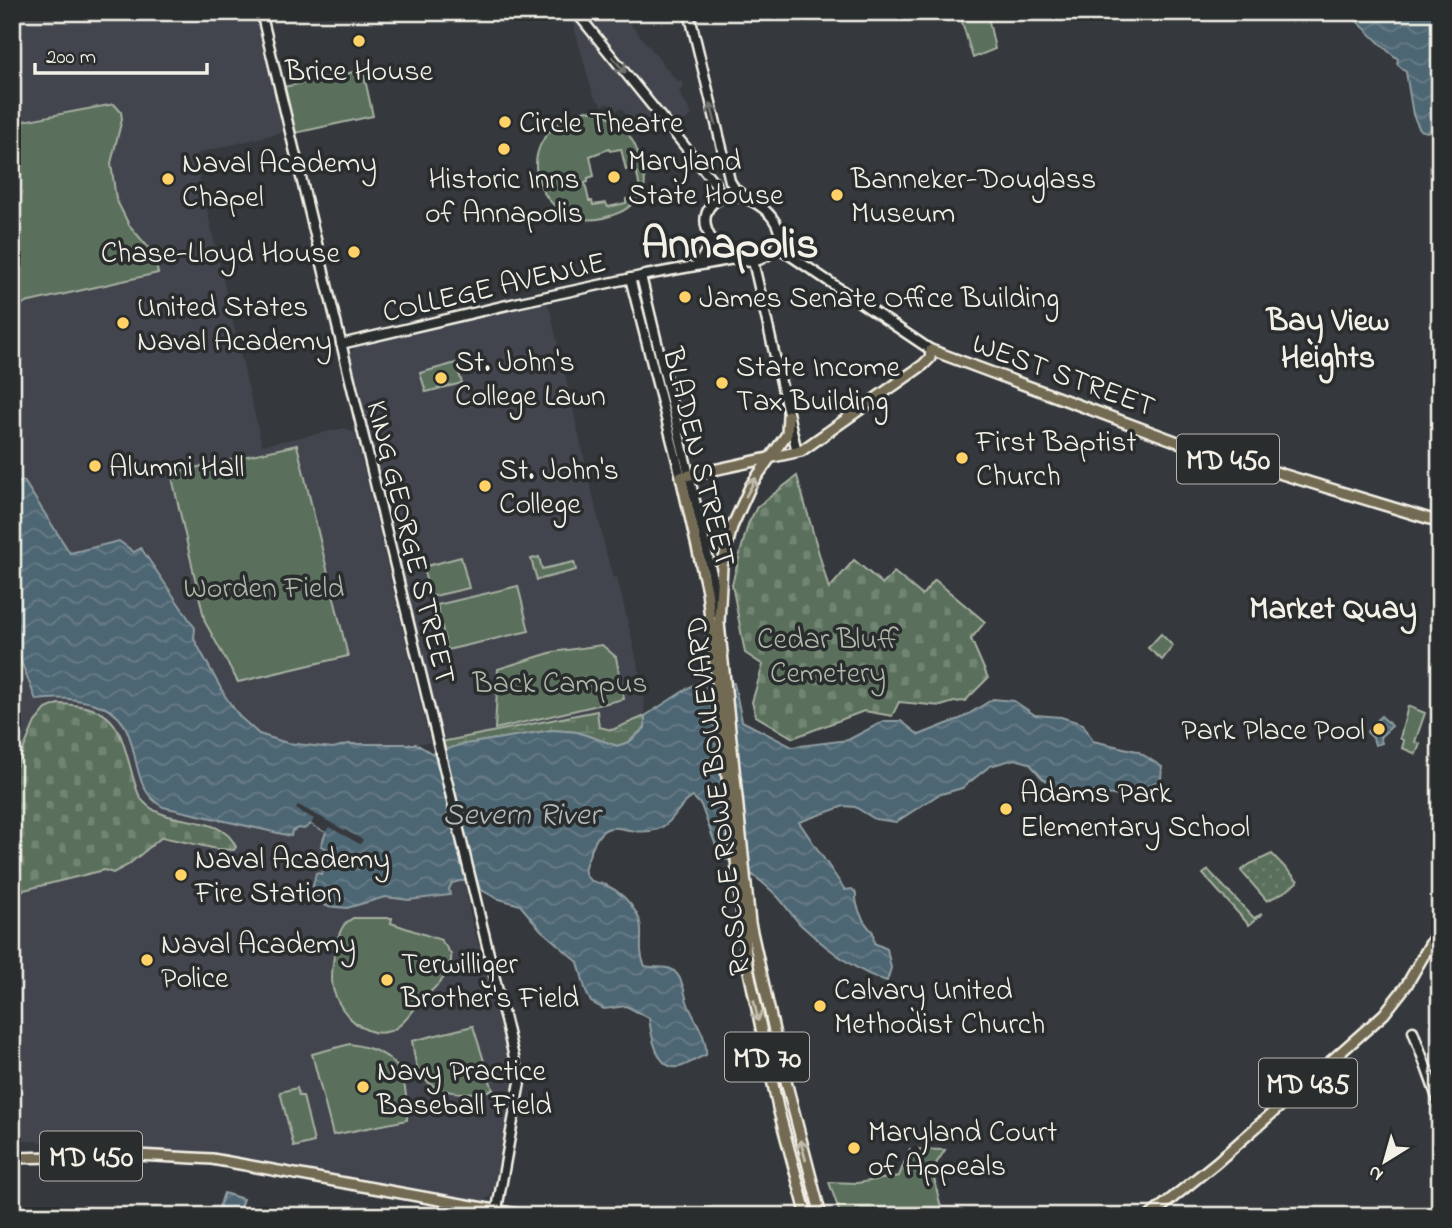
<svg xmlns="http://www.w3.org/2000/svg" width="1452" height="1228" viewBox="0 0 1452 1228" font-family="'Indie Flower',sans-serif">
<defs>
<pattern id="grass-dots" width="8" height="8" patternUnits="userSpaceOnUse" patternTransform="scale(1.75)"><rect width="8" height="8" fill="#5a705c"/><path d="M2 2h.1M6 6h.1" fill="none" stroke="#728573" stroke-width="1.8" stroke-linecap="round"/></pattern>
<pattern id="wetland-marsh" width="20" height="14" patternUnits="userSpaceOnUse" patternTransform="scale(1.75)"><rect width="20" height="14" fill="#5a705c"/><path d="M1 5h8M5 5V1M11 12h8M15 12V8" fill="none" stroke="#728573"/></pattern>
<pattern id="cemetery-stones" width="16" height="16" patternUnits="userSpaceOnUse" patternTransform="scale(1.75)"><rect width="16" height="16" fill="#5a705c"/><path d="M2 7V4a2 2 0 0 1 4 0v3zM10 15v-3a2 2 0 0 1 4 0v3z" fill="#728573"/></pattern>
<pattern id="water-waves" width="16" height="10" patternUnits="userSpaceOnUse" patternTransform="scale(1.75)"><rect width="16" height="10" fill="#4e6673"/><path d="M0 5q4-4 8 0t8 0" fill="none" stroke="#687c87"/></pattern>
</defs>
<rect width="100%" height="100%" fill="#35383c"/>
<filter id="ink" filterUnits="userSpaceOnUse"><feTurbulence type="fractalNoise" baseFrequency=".0143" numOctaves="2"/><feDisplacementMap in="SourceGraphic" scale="14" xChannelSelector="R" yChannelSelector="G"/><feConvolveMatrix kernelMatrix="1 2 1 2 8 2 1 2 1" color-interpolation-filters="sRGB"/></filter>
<g filter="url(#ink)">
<g fill="#42454d">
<polygon points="12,12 254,12 283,132 199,153 195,158 247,382 262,445 345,428 355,433 430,743 347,744 333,747 285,743 259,733 242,717 224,693 192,635 194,627 142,546 134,551 119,541 69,552 12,485"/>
<polygon points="579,12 621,12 677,81 681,81 685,86 679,92 692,115 674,129 668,121 644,138 621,108 615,112 607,103 603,106 593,95 572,20 580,14"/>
<polygon points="541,304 546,303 549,306 606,552 613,578 617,577 643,686 645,716 613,730 599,727 596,712 441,742 350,355 355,347"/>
<polygon points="12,638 36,700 61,697 89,702 113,711 120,718 132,738 135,758 145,792 153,801 177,812 265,829 290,836 292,831 298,828 304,829 311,824 326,832 328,848 322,875 313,886 314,894 319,900 347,908 385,897 423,899 449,895 449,889 452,883 464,880 470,914 514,1076 508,1123 493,1192 489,1197 484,1201 470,1202 383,1185 360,1177 308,1172 219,1154 12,1140"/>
</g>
<g fill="url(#grass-dots)" stroke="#a7b0a2" stroke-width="2">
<polygon points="1272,854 1298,881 1288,890 1267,901 1241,871 1250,864"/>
<polygon points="1208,870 1254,918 1262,914 1249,925 1203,874"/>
</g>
<polygon fill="url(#wetland-marsh)" stroke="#a7b0a2" stroke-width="2" points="597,711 599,727 612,730 645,716 645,727 629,742 617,746 577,732 552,730 460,745 444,751 441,742"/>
<g fill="url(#cemetery-stones)" stroke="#a7b0a2" stroke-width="2">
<polygon points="797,476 829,589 854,560 883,584 894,572 922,595 935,580 985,622 971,639 988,678 965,701 954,702 941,706 899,702 892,716 864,711 793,738 756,716 752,702 763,665 745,653 732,584 748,524 757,507"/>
<path d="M58,704C118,706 119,727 133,777C136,787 138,798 147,805C171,827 222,813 236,847L234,850L217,849L162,837L128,865L113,873L104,870L12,893V776L35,722L46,709Z"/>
</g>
<g fill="#5a705c" stroke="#a7b0a2" stroke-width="2" fill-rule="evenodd">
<polygon points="959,12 987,12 995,49 973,58"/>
<polygon points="363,70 373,116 295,133 284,87"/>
<polygon points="114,104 121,112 122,119 111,163 116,199 129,225 153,253 158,273 12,306 12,123"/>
<path d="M586,110C618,113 635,136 642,166C644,176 648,186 640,196C631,207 623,212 610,216C544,239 495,138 586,110ZM609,149L610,151L621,149L626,170L633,168L634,174L637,173L640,190L638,191L639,196L626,199V203L608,207L606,203L593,205L592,201H589L585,183L588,182V178L594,176L590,156Z"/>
<polygon points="456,363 462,383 426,392 420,373"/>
<polygon points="297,445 348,656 238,682 205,622 171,473"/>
<polygon points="461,557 469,588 430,597 423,567"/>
<polygon points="539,557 542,569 574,562 576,570 537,580 531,559"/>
<polygon points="518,586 529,631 447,650 437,605"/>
<polygon points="1161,634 1173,646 1162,660 1148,648"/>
<polygon points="602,645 616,657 624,699 495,729 498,669 553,652"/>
<polygon points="1408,706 1425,713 1415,742 1420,744 1416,754 1402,748 1404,741 1400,738"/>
<path d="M353,918H392L391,923L441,940L451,954C453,974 437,985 424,998C414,1008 404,1026 390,1031C365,1039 342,1015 334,992C329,978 335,937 344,925C346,922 350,920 353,918Z"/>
<path d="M473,1026L493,1090C468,1095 431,1097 418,1069C414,1061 414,1050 412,1041Z"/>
<path d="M350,1044C400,1052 407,1072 407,1120L333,1135L312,1054Z"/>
<polygon points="297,1088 299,1096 303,1096 314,1142 294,1147 280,1092"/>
<polygon points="910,1149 945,1150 932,1170 943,1216 841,1216 829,1182 857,1183 899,1176"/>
</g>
<g fill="url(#water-waves)" stroke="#909ea2" stroke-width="2">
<path d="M1345,12H1430L1440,36V126L1427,132L1420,130L1413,115L1406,72L1397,64L1398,59C1378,45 1366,26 1345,12Z"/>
<path d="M24,481L70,553L119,541L134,552L141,548L195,628L194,639L225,696L240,717L259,734L287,743L333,748L348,744H416L433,754L460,745L552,730L577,732L617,746L629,742L645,728V716L704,678L734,683L742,721L792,747L848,740L884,721H901L919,735L962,718L993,699L1014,701L1035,715L1061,717L1083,724L1093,741L1137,751L1162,767L1161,780L1124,797L1101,793L1079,791L1056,786L1042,778L1029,763L1015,759L990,766L962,788L938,795L896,822L875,819L855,807L844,806L799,822L845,890L852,889L856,893C855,906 863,923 873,932L874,943L887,949L891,968L887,981C857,973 825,947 802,926C793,917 786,906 778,897C764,882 739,863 720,857L701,805L693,797C678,804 674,823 658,829C624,841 606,805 589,856C586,864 582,870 587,877C591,883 599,882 606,885C619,891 630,902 637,914C646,930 636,949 645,966C655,969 669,964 676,973C684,981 684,994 688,1004C694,1020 708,1037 706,1055C697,1058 688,1065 679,1067C656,1071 651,1033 649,1018L626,1006L604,1009L591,1002L586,992L578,962L541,930L520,905L496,898L480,889L476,877L452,883L449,889L450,895L409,900L385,897L347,908L326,906L314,894L313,886L316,873L322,874L328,849L321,846L326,832L311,824L304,829L298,828L292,831L291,836L163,807C120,783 151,720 95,704C75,698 56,697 36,700L12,638V484Z"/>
<polygon points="1381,716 1392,726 1380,737 1382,743 1375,745 1373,738 1367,732"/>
<polygon points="224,1193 243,1199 238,1213 219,1207"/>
</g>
<polygon fill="#35383c" points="298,805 363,840 360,844 329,827 326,832 311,824 314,819 296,809"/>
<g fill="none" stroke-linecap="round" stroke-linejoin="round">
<g stroke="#f4f1e8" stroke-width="13">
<g id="secondary">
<polyline points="261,12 520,1082 497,1209"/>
<polyline points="576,12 717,186 720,198"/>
<polyline points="689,12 730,181 735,189 744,196"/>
<path d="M728,196C761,194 801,236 765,257C727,280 675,210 728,196Z"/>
<polyline points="776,246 931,350"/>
<polyline points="753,261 797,452"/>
<polyline points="699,264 707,249 709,236"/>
<polyline points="641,276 689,475 712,574 717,613"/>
<polyline points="630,278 681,477"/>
<polyline points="341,344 520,302 646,275 734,259"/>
<polyline points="1413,1031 1440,1106"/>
</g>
</g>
<g stroke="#f4f1e8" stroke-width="14">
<g id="primary">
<polyline points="788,415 787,434 751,485 732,527 722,566 719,623 750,923 781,1062 821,1216"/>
<polyline points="12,1158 137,1155 212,1159 528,1216"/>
<polyline points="807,1216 778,1108 747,962 707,591 681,477 801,451 923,365 930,358 931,350 1186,445 1440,522"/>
<polyline points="1150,1216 1217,1162 1384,1014 1406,986 1440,927"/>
</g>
</g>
<use href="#secondary" stroke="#2a2d2e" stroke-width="8"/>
<use href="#primary" stroke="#736b52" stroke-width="9"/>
</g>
<defs><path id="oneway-shaft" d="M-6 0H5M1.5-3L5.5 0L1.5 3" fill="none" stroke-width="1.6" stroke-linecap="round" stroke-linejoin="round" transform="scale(1.75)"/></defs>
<g stroke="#71726f">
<use href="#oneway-shaft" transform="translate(619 65) rotate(51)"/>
<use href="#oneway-shaft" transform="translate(713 114) rotate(-104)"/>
</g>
<g stroke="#c0bbac">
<use href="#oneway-shaft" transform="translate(751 487) rotate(-61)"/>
<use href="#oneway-shaft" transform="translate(756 1011) rotate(78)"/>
<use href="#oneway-shaft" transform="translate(803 1150) rotate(-105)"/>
</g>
</g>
<g fill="#ffd166" stroke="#2a2d2e" stroke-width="2.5">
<circle cx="359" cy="41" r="7"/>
<circle cx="505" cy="122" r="7"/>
<circle cx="504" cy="149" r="7"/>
<circle cx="614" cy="177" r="7"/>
<circle cx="168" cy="179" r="7"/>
<circle cx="837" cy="195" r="7"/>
<circle cx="354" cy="252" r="7"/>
<circle cx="685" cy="297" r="7"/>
<circle cx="123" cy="323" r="7"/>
<circle cx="441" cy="378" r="7"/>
<circle cx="722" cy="383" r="7"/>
<circle cx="962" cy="458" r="7"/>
<circle cx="95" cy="466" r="7"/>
<circle cx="485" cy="486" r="7"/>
<circle cx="1379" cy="729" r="7"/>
<circle cx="1006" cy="809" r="7"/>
<circle cx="181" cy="875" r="7"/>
<circle cx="147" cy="960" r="7"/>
<circle cx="387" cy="980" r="7"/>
<circle cx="820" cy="1006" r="7"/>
<circle cx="363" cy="1087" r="7"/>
<circle cx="854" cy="1148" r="7"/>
</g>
<g text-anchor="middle" stroke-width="7" stroke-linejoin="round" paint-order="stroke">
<g fill="#2a2d2e" stroke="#b7b6b0" stroke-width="2">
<rect x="1177" y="434.5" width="102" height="49" rx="5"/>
<rect x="725" y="1032.5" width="84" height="49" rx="5"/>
<rect x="1259" y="1058.5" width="98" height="49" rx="5"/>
<rect x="40" y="1131.5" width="102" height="49" rx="5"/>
</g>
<g font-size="28" font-weight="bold" fill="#f4f1e8">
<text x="1228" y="469">MD 450</text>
<text x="767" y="1067">MD 70</text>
<text x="1308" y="1093">MD 435</text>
<text x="91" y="1166">MD 450</text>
</g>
<g font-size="30" fill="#f4f1e8" stroke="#2a2d2e" text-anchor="start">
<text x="359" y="80" text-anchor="middle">Brice House</text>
<text x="519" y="132">Circle Theatre</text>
<text x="628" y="170">Maryland<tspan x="628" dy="34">State House</tspan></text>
<text x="182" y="172">Naval Academy<tspan x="182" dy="34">Chapel</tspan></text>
<text x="504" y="188" text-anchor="middle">Historic Inns<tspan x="504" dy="34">of Annapolis</tspan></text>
<text x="851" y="188">Banneker-Douglass<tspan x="851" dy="34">Museum</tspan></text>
<text x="340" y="262" text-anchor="end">Chase-Lloyd House</text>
<text x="699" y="307">James Senate Office Building</text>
<text x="137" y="316">United States<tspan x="137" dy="34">Naval Academy</tspan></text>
<text x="455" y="371">St. John's<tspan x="455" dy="34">College Lawn</tspan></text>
<text x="736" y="376">State Income<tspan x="736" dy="34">Tax Building</tspan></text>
<text x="976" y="451">First Baptist<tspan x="976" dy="34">Church</tspan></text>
<text x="109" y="476">Alumni Hall</text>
<text x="499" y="479">St. John's<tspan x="499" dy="34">College</tspan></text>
<text x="1365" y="739" text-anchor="end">Park Place Pool</text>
<text x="1020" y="802">Adams Park<tspan x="1020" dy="34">Elementary School</tspan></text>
<text x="195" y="868">Naval Academy<tspan x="195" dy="34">Fire Station</tspan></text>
<text x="161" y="953">Naval Academy<tspan x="161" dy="34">Police</tspan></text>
<text x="401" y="973">Terwilliger<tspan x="401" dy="34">Brother's Field</tspan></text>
<text x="834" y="999">Calvary United<tspan x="834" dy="34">Methodist Church</tspan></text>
<text x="377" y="1080">Navy Practice<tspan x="377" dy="34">Baseball Field</tspan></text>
<text x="868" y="1141">Maryland Court<tspan x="868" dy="34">of Appeals</tspan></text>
</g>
<g font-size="30" fill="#f4f1e8" stroke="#2a2d2e">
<text transform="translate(494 286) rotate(-13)" y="10">COLLEGE AVENUE</text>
<text transform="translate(1064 374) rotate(20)" y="10">WEST STREET</text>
<text transform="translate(700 457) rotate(76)" y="10">BLADEN STREET</text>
<text transform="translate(412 542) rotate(76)" y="10">KING GEORGE STREET</text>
<text transform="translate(717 796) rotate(-97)" y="10">ROSCOE ROWE BOULEVARD</text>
</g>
<g font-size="30" fill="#afb7a9" stroke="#2a2d2e">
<text x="264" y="597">Worden Field</text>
<text x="828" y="648">Cedar Bluff<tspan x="828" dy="34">Cemetery</tspan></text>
<text x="560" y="692">Back Campus</text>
</g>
<g font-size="32" font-weight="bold" fill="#f4f1e8" stroke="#2a2d2e">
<text x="1328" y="330">Bay View<tspan x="1328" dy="37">Heights</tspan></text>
<text x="1333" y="618">Market Quay</text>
</g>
<g font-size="32" font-style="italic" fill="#b2b9b9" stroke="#2a2d2e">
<text x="521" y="824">Severn River</text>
</g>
<g font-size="44" font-weight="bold" fill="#f4f1e8" stroke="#2a2d2e">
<text x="730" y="257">Annapolis</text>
</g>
</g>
<rect width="1452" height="1228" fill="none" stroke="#2a2d2e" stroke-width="42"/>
<rect x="21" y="21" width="1410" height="1186" fill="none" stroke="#f4f1e8" stroke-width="2.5" filter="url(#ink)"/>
<g transform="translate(1385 1161) rotate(217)" stroke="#2a2d2e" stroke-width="5" paint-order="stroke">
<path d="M0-5L12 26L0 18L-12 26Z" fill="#f4f1e8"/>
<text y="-10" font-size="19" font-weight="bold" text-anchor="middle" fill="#f4f1e8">N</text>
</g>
<path d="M35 63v10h172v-10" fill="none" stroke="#f4f1e8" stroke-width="3.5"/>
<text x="46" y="63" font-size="21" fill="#f4f1e8" stroke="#2a2d2e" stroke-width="5" paint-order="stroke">200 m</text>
</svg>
